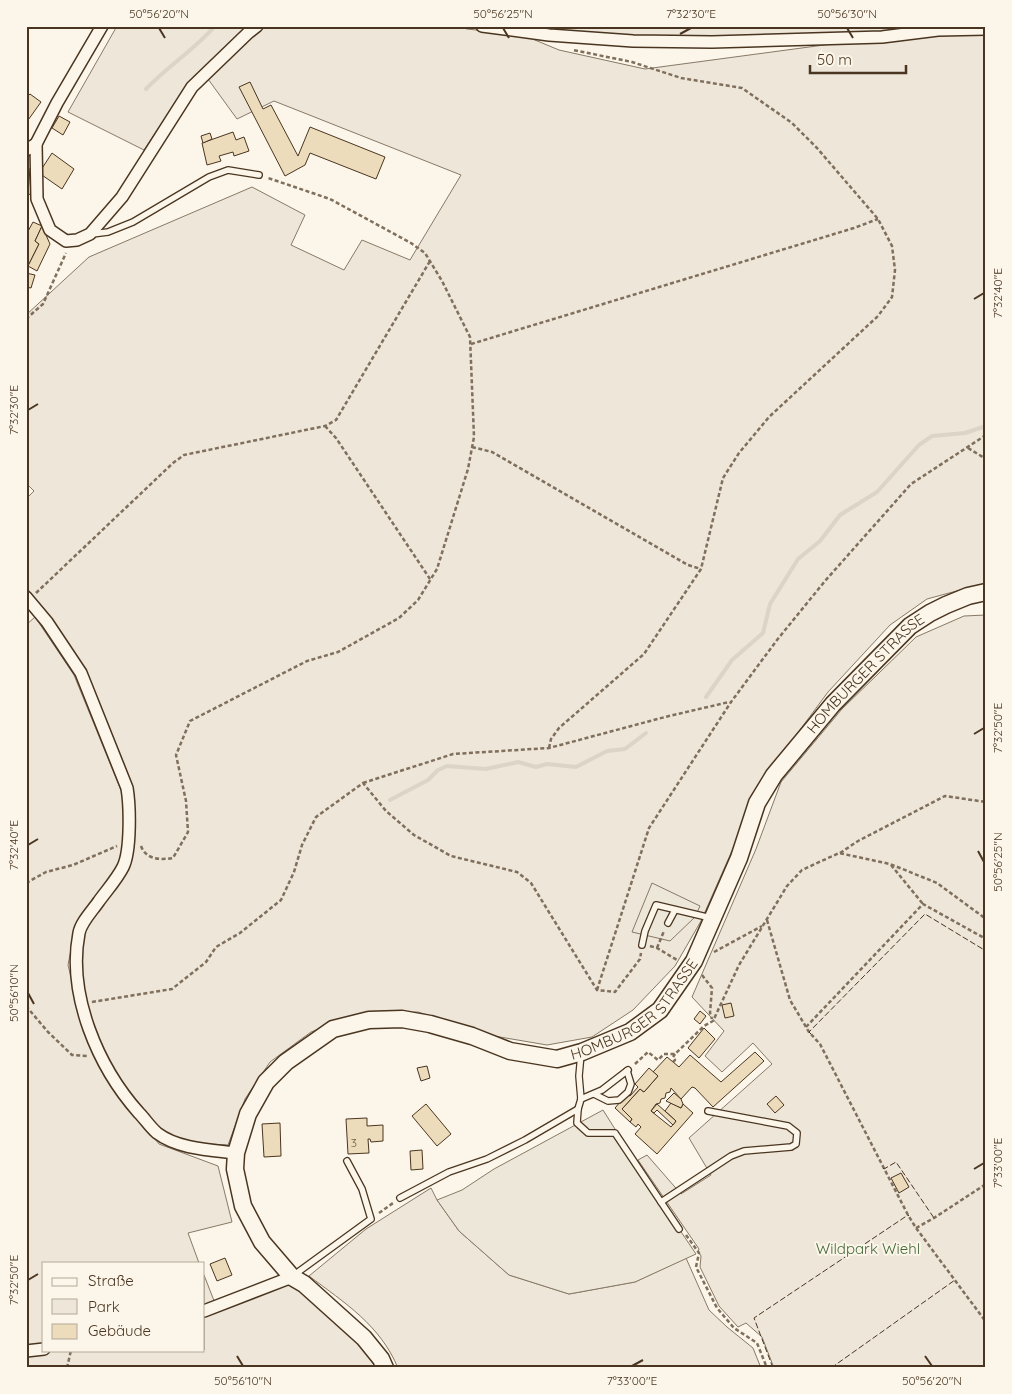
<svg xmlns="http://www.w3.org/2000/svg" width="1012" height="1394" viewBox="0 0 1012 1394" font-family="Quicksand,sans-serif">
<rect width="100%" height="100%" fill="#fbf6e9"/>
<g fill="#ede6d9" stroke="#887966">
<polygon points="117,26 250,26 202,71 173,106 144,150 68,112"/>
<polygon points="262,26 459,26 467,29 523,35 559,50 645,69 839,43 632,37 505,26 986,26 986,583 927,599 890,625 828,692 771,769 753,803 701,921 675,966 633,1010 592,1037 547,1045 494,1036 418,1012 354,1015 311,1032 270,1062 245,1099 228,1145 189,1143 158,1130 111,1072 85,1009 78,963 83,931 128,867 134,822 132,784 108,725 50,618 26,587 26,499 34,491 26,483 26,315 89,257 252,187 305,215 291,245 344,270 362,240 410,260 461,175 274,101 237,119 208,79 242,44"/>
<polygon points="986,615 986,1368 774,1368 762,1337 746,1323 738,1327 719,1306 700,1267 701,1256 698,1251 699,1249 638,1160 647,1155 681,1194 711,1175 689,1138 772,1064 753,1043 722,1072 705,1056 724,1031 692,997 756,849 781,782 842,709 916,637 964,616"/>
<polygon points="35,617 74,675 125,800 124,838 120,864 75,929 68,965 79,1009 105,1076 159,1144 218,1166 232,1222 188,1233 199,1263 44,1263 44,1350 204,1350 204,1275 218,1311 290,1283 355,1337 376,1368 26,1368 26,625"/>
<path d="M431,1188L437,1200L459,1231L509,1275L569,1294L635,1282L686,1258L709,1310L727,1327L753,1348L761,1368H398C380,1325 345,1303 309,1276L366,1229Z"/>
</g>
<g fill="#ede7d9" stroke="#887966">
<polygon points="652,883 700,906 695,917 670,941 632,932"/>
<polygon points="603,1110 661,1202 696,1254 635,1282 569,1294 509,1275 459,1231 437,1200 462,1190 494,1169"/>
</g>
<g fill="none" stroke-linecap="round" stroke-linejoin="round">
<g stroke="#dcd4c6" stroke-width="4">
<path d="M146,89C168,66 194,50 215,26"/>
<polyline points="706,697 732,660 763,633 770,604 798,559 820,541 840,515 877,492 919,445 932,436 965,433 986,426"/>
<polyline points="390,800 428,780 438,770 447,766 486,769 518,762 536,767 547,764 576,767 607,751 625,749 646,733"/>
</g>
</g>
<g fill="#ecdcbc" stroke="#4a3520">
<polygon points="250,82 263,109 271,105 298,156 310,127 385,157 376,179 310,153 305,165 285,176 239,87"/>
<polygon points="30,94 41,102 26,123 26,98"/>
<polygon points="59,116 70,122 63,135 52,128"/>
<polygon points="233,132 236,140 244,137 249,151 234,156 233,152 219,156 221,161 207,165 202,143"/>
<polygon points="210,133 212,139 203,143 201,136"/>
<polygon points="52,153 74,169 62,189 39,173"/>
<polygon points="26,168 29,168 31,194 26,195"/>
<polygon points="33,222 42,226 35,241 39,244 28,266 26,265 26,235"/>
<polygon points="42,226 50,244 37,271 28,266 39,244 35,241"/>
<polygon points="26,273 35,275 31,288 26,287"/>
<polygon points="731,1003 734,1016 725,1018 722,1005"/>
<polygon points="700,1011 706,1016 700,1024 694,1019"/>
<polygon points="704,1028 715,1039 699,1058 688,1048"/>
<polygon points="755,1052 764,1061 713,1107 695,1088 692,1087 681,1099 671,1088 670,1092 666,1093 665,1098 661,1099 660,1103 656,1104 651,1111 671,1127 676,1121 665,1111 671,1103 681,1108 683,1104 693,1113 657,1154 635,1134 641,1127 638,1124 636,1127 630,1122 632,1119 622,1109 640,1089 644,1092 658,1076 653,1072 667,1057 679,1067 690,1055 721,1082"/>
<polygon points="427,1066 430,1078 421,1081 417,1068"/>
<polygon points="649,1068 658,1076 644,1092 640,1089 622,1109 632,1119 630,1122 615,1108 627,1094 630,1096 638,1087 635,1084"/>
<polygon points="674,1093 681,1099 683,1104 681,1108 666,1101"/>
<polygon points="776,1096 784,1105 775,1113 767,1104"/>
<polygon points="426,1104 451,1134 437,1146 412,1116"/>
<polygon points="657,1104 676,1121 673,1125 657,1110 654,1113 651,1111"/>
<polygon points="367,1118 367,1126 383,1125 383,1141 371,1142 370,1139 368,1139 369,1153 348,1154 346,1119"/>
<polygon points="280,1123 281,1156 264,1157 262,1124"/>
<polygon points="422,1150 423,1169 411,1170 410,1151"/>
<polygon points="901,1173 909,1187 899,1193 891,1178"/>
<polygon points="225,1258 232,1275 217,1281 210,1264"/>
</g>
<g fill="none" stroke-linecap="round" stroke-linejoin="round">
<g stroke="#4a3520" stroke-width="8">
<g id="lane">
<polyline points="92,234 108,232 133,222 209,177 228,170 259,175"/>
<polyline points="668,923 675,910"/>
<polyline points="642,945 645,931 656,905 711,918"/>
<polyline points="581,1054 579,1076 581,1099 578,1109 577,1123 588,1133 615,1133 679,1229"/>
<polyline points="594,1094 608,1101 619,1100 628,1092 631,1084 627,1071"/>
<polyline points="581,1099 602,1090 628,1070"/>
<polyline points="400,1198 449,1172 487,1159 525,1140 578,1109"/>
<polyline points="661,1202 731,1156 744,1151 791,1147 796,1144 797,1133 788,1126 708,1111"/>
<polyline points="294,1275 371,1219 362,1189 347,1161"/>
</g>
</g>
<g stroke="#4a3520" stroke-width="14">
<g id="street">
<polyline points="482,26 549,35 633,41 712,42 882,37 938,30 986,29"/>
<polyline points="36,144 57,103 102,26"/>
<polyline points="26,150 36,144 37,199 50,230 66,241 77,240 90,234 122,197 192,87 248,33 257,26"/>
<path d="M26,597L47,622L81,673L127,788C130,806 131,851 123,867C117,879 107,890 99,901C93,910 81,922 79,933C67,995 98,1067 139,1113C145,1119 150,1127 157,1133C178,1149 211,1150 236,1153"/>
<polyline points="204,1311 292,1277"/>
<polyline points="26,1351 44,1349"/>
</g>
</g>
<g stroke="#4a3520" stroke-width="19">
<g id="secondary">
<path id="s1" d="M385,1368L381,1359L364,1338L304,1284L292,1277L262,1242L243,1206L235,1169L236,1153L248,1114L266,1082L286,1062L333,1029L369,1020L402,1019L430,1024L472,1036L510,1051L557,1059L582,1052L630,1032L660,1010L694,961L739,858L757,803L774,775L833,704L910,626L930,613L946,605L968,596L986,592"/>
</g>
</g>
<g stroke="#7f6f5c" stroke-width="2.5" stroke-dasharray="4 2.5" stroke-linecap="butt">
<polyline points="26,319 43,304 66,253"/>
<polyline points="471,344 854,228 878,219"/>
<polyline points="325,426 336,438 430,579"/>
<polyline points="472,447 492,452 688,565 701,569"/>
<polyline points="968,448 986,459"/>
<polyline points="36,593 173,463 184,455 325,426 336,420 430,261"/>
<polyline points="549,748 551,739 559,728 644,654 701,569 723,478 739,453 769,417 878,316 892,297 895,270 892,246 878,219 817,148 792,123 742,88 681,78 632,62 573,50"/>
<polyline points="363,783 453,754 549,748 665,717 729,702"/>
<path d="M141,846C146,860 161,860 173,858L188,832L186,801L176,755L190,721L307,661L338,652L399,618L418,600L437,569L468,469L474,437L470,337L442,281L425,253L411,243L330,199L268,178"/>
<polyline points="840,853 858,841 945,796 986,802"/>
<polyline points="891,865 923,904"/>
<polyline points="26,883 46,872 73,865 117,846"/>
<polyline points="767,920 790,1000 809,1032 820,1044 908,1215 916,1228 986,1322"/>
<polyline points="650,946 657,948 677,960"/>
<polyline points="657,948 664,931"/>
<polyline points="714,952 762,926"/>
<polyline points="702,975 712,988 710,1013 712,1019"/>
<polyline points="597,990 649,828 731,702 777,640 825,581 911,484 986,435"/>
<polyline points="92,1002 172,989 206,962 216,947 240,933 281,900 294,872 302,845 316,817 363,783 386,811 414,835 451,856 517,872 531,883 597,990 615,992 640,959 641,953"/>
<polyline points="26,1006 48,1032 72,1055 88,1056"/>
<polyline points="806,1027 923,904 986,939"/>
<polyline points="673,1062 675,1060 673,1057 675,1054"/>
<polyline points="635,1064 648,1052 658,1060 664,1054 675,1054 704,1026 713,1021 739,965 787,886 802,870 839,853 890,864 937,883 986,919"/>
<polyline points="379,1213 393,1203"/>
<polyline points="916,1228 934,1218 986,1184"/>
<polyline points="686,1235 699,1253 696,1267 717,1308 734,1328 757,1343 767,1368"/>
<polyline points="67,1368 71,1350"/>
</g>
<use href="#lane" stroke="#fbf6e9" stroke-width="5.5"/>
<use href="#street" stroke="#fbf6e9" stroke-width="11"/>
<use href="#secondary" stroke="#fbf6e9" stroke-width="16"/>
<g stroke="#4a3520" stroke-width="1" stroke-dasharray="6 2.5" stroke-linecap="butt">
<polyline points="811,1034 809,1032 925,914 986,951"/>
<polyline points="883,1168 884,1169 896,1162 934,1218 935,1217"/>
<polyline points="773,1368 754,1318 908,1215 909,1216"/>
<polyline points="831,1368 955,1280"/>
</g>
</g>
<path fill="none" stroke="#4a3520" stroke-width="2" d="M159,28L165,38M503,28L509,38M847,28L853,38M680,34L691,28M974,299L984,293M28,410L38,404M974,734L984,728M28,845L38,839M978,851L984,862M28,993L34,1004M974,1169L984,1163M28,1280L38,1274M237,1356L243,1366M925,1356L932,1366M632,1366L643,1360"/>
<g text-anchor="middle" stroke-width="4" stroke-linejoin="round" paint-order="stroke">
<g font-size="12" fill="#725f47">
<text x="354" y="1147">3</text>
</g>
<g font-size="15" fill="#4a3520" stroke="#fbf6e9">
<text dy="5" stroke="none"><textPath href="#s1" startOffset="1181">HOMBURGER STRASSE</textPath></text>
<text dy="5" stroke="none"><textPath href="#s1" startOffset="761">HOMBURGER STRASSE</textPath></text>
</g>
<g font-size="15" fill="#436837" stroke="#fbf6e9">
<text x="868" y="1254">Wildpark Wiehl</text>
</g>
</g>
<rect width="1012" height="1394" fill="none" stroke="#fbf6e9" stroke-width="55"/>
<rect x="42" y="1262" width="162" height="90" fill="#fbf6e9" stroke="#b4a999"/>
<rect x="52" y="1278" width="25" height="8" fill="#fbf6e9" stroke="#b4a999"/>
<text x="88" y="1286" font-size="15" fill="#4a3520">Straße</text>
<rect x="52" y="1299" width="25" height="15" fill="#ede6d9" stroke="#b4a999"/>
<text x="88" y="1312" font-size="15" fill="#4a3520">Park</text>
<rect x="52" y="1324" width="25" height="15" fill="#ecdcbc" stroke="#b4a999"/>
<text x="88" y="1336" font-size="15" fill="#4a3520">Gebäude</text>
<path d="M810 65v8h96v-8" fill="none" stroke="#4a3520" stroke-width="2.5"/>
<text x="817" y="65" font-size="15" fill="#4a3520" stroke="#fbf6e9" stroke-width="4" paint-order="stroke">50 m</text>
<rect x="28" y="28" width="956" height="1338" fill="none" stroke="#4a3520" stroke-width="2"/>
<g font-size="12" text-anchor="middle" fill="#4a3520">
<text x="159" y="18">50°56'20"N</text>
<text x="503" y="18">50°56'25"N</text>
<text x="691" y="18">7°32'30"E</text>
<text x="847" y="18">50°56'30"N</text>
<text transform="translate(998 293) rotate(-90)" y="4">7°32'40"E</text>
<text transform="translate(14 410) rotate(-90)" y="4">7°32'30"E</text>
<text transform="translate(998 728) rotate(-90)" y="4">7°32'50"E</text>
<text transform="translate(14 845) rotate(-90)" y="4">7°32'40"E</text>
<text transform="translate(998 862) rotate(-90)" y="4">50°56'25"N</text>
<text transform="translate(14 993) rotate(-90)" y="4">50°56'10"N</text>
<text transform="translate(998 1163) rotate(-90)" y="4">7°33'00"E</text>
<text transform="translate(14 1280) rotate(-90)" y="4">7°32'50"E</text>
<text x="243" y="1385">50°56'10"N</text>
<text x="632" y="1385">7°33'00"E</text>
<text x="932" y="1385">50°56'20"N</text>
</g>
</svg>
